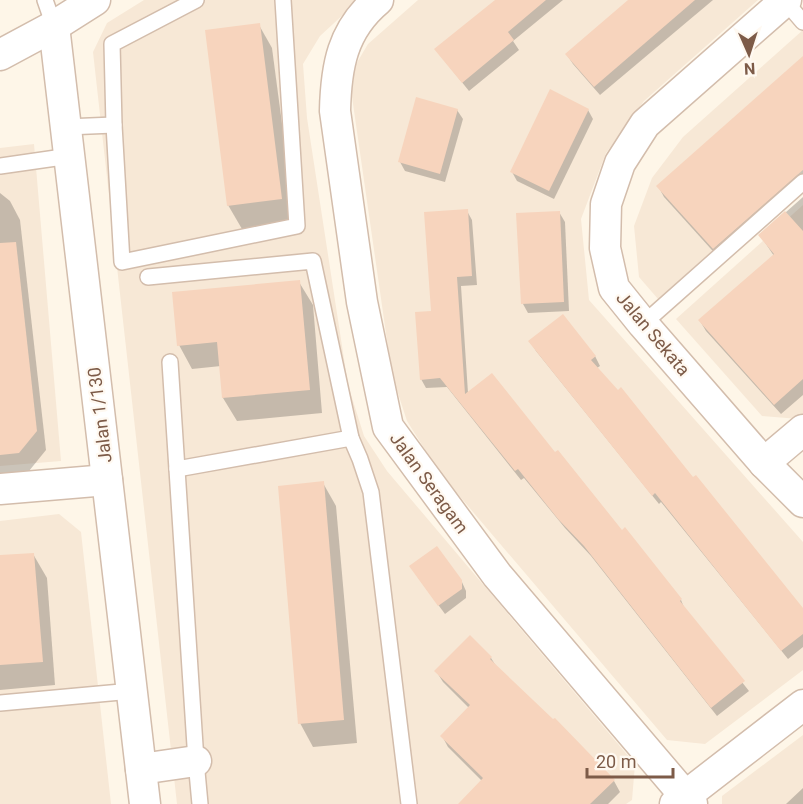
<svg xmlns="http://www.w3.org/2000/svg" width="803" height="804" viewBox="0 0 803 804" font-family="Roboto,sans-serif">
<rect width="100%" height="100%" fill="#fef6e8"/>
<g fill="#f7e8d6">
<polygon points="144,0 359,0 320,36 303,64 307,118 348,385 364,436 387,471 635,764 632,800 626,804 177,804 93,52 107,23"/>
<polygon points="418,0 758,0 644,101 606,153 581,219 589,300 803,542 803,670 705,744 667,740 439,472 407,421 392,375 349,76 368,44"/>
<polygon points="803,30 803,170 658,299 639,277 634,226 652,178 683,137"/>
<polygon points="34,144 61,461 0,466 0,148"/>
<polygon points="803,205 803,415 799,419 762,416 676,319"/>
<polygon points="59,514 81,532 111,804 0,804 0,521"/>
<polygon points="803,735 803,804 722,804 722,796"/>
</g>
<g fill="#0003">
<polygon points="497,0 563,0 513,41 519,50 469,91 436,50"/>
<polygon points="632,0 713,0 600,95 573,64 567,55"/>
<polygon points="259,25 272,48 295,222 242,229 228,205"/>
<polygon points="803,58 803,185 720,259 664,197 658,186"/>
<polygon points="457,110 463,119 445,182 405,171 400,162"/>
<polygon points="588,110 593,119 554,199 517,181 512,172"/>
<polygon points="0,193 10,201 20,220 46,450 29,471 0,474"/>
<polygon points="803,197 803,395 781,414 706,331 700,321 774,256 760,235"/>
<polygon points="467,211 472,220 477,285 461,286 468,393 555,454 681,600 685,610 749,691 717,716 591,556 565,528 524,478 521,480 447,387 426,388 421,379 432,313"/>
<polygon points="559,212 565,222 569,311 528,313 523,304 518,214"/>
<polygon points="299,282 313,305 322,413 237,421 223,398 221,366 192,369 179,345"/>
<polygon points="530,341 595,356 600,366 597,368 803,610 803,647 788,659 661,502 659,504 536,351"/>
<polygon points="323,483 336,506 357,743 313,747 300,723"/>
<polygon points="33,554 47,578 55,685 0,690 0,557"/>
<polygon points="417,576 461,580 466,591 466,598 445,614"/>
<polygon points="491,658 496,666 553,721 555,720 614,781 620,792 608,804 460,804 482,781 448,747 442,736 469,708 443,682 436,671"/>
<polygon points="803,788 803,804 786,804"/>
</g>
<g fill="#f7d4bd">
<polygon points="495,0 546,0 508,32 514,40 462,83 434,49"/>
<polygon points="628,0 695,0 594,87 565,54"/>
<polygon points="260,23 282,199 227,206 205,30"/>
<polygon points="803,56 803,170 713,249 656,186"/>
<polygon points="550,89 589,109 549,191 510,172"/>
<polygon points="416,97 458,109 440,174 398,162"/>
<polygon points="468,209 472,276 457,277 465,394 492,373 555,452 558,450 622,530 625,527 682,599 680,601 745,681 711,708 584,546 558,519 518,469 515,471 440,378 420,380 415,312 431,311 424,212"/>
<polygon points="560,211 564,302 521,304 516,213"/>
<polygon points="785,211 803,231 803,379 774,405 698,320 774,254 758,235"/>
<polygon points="16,242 37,431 19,453 0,455 0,243"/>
<polygon points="300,280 310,390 222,398 217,342 177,346 172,292"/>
<polygon points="563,314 596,356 591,360 618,390 621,387 693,477 696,475 803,608 803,634 781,651 655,493 652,496 528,341"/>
<polygon points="324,481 344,720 298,724 278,486"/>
<polygon points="437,546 462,580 462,589 438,606 409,566"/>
<polygon points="34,553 43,662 0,665 0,555"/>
<polygon points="470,635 492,657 490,659 553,719 555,718 615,780 590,804 458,804 483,778 440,736 470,705 434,671"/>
</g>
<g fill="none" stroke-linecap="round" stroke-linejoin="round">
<g stroke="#d3bdac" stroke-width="18">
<g id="service">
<polyline points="45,0 54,26"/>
<polyline points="196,0 112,44 114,125 122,262 297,226 283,0"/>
<polyline points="785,1 803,22"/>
<polyline points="66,127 114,125"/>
<polyline points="0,166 70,156"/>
<polyline points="148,277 313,261 351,438 360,459 371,492 409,804"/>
<polyline points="643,324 803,182"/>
<polyline points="170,362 196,761 200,804"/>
<polyline points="177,469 351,438"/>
<polyline points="0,703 132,691"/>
</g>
</g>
<g stroke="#d3bdac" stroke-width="33">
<g id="minor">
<path d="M378,0C342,30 336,67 335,111L362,302L388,427L497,575L692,804"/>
<polyline points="786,0 645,124 620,163 606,204 605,248 614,288 643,324 764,463 803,502"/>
<polyline points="54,26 145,804"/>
<polyline points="0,55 54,26 95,0"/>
<polyline points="764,463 803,430"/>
<polyline points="0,489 107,480"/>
<polyline points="141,769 196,761"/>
<polyline points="675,804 803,705"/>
</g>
</g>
<use href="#service" stroke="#fff" stroke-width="15"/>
<use href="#minor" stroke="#fff" stroke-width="30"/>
</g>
<g text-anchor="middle" stroke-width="4.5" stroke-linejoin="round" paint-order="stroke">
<g font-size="18" fill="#7d5b48" stroke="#fff9f1">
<text transform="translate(653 334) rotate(50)" y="6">Jalan Sekata</text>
<text transform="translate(100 415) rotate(-97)" y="6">Jalan 1/130</text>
<text transform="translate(429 483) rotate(54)" y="6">Jalan Seragam</text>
</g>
</g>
<g transform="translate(749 54) rotate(177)" stroke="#fff9f1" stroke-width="4.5" paint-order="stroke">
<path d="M0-4.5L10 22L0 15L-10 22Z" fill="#7d5b48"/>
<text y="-9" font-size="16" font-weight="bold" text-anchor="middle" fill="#7d5b48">N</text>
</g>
<path d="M587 768v9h86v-9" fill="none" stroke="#7d5b48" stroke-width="3"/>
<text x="596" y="768" font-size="18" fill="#7d5b48" stroke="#fff9f1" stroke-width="4.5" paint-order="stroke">20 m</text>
</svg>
